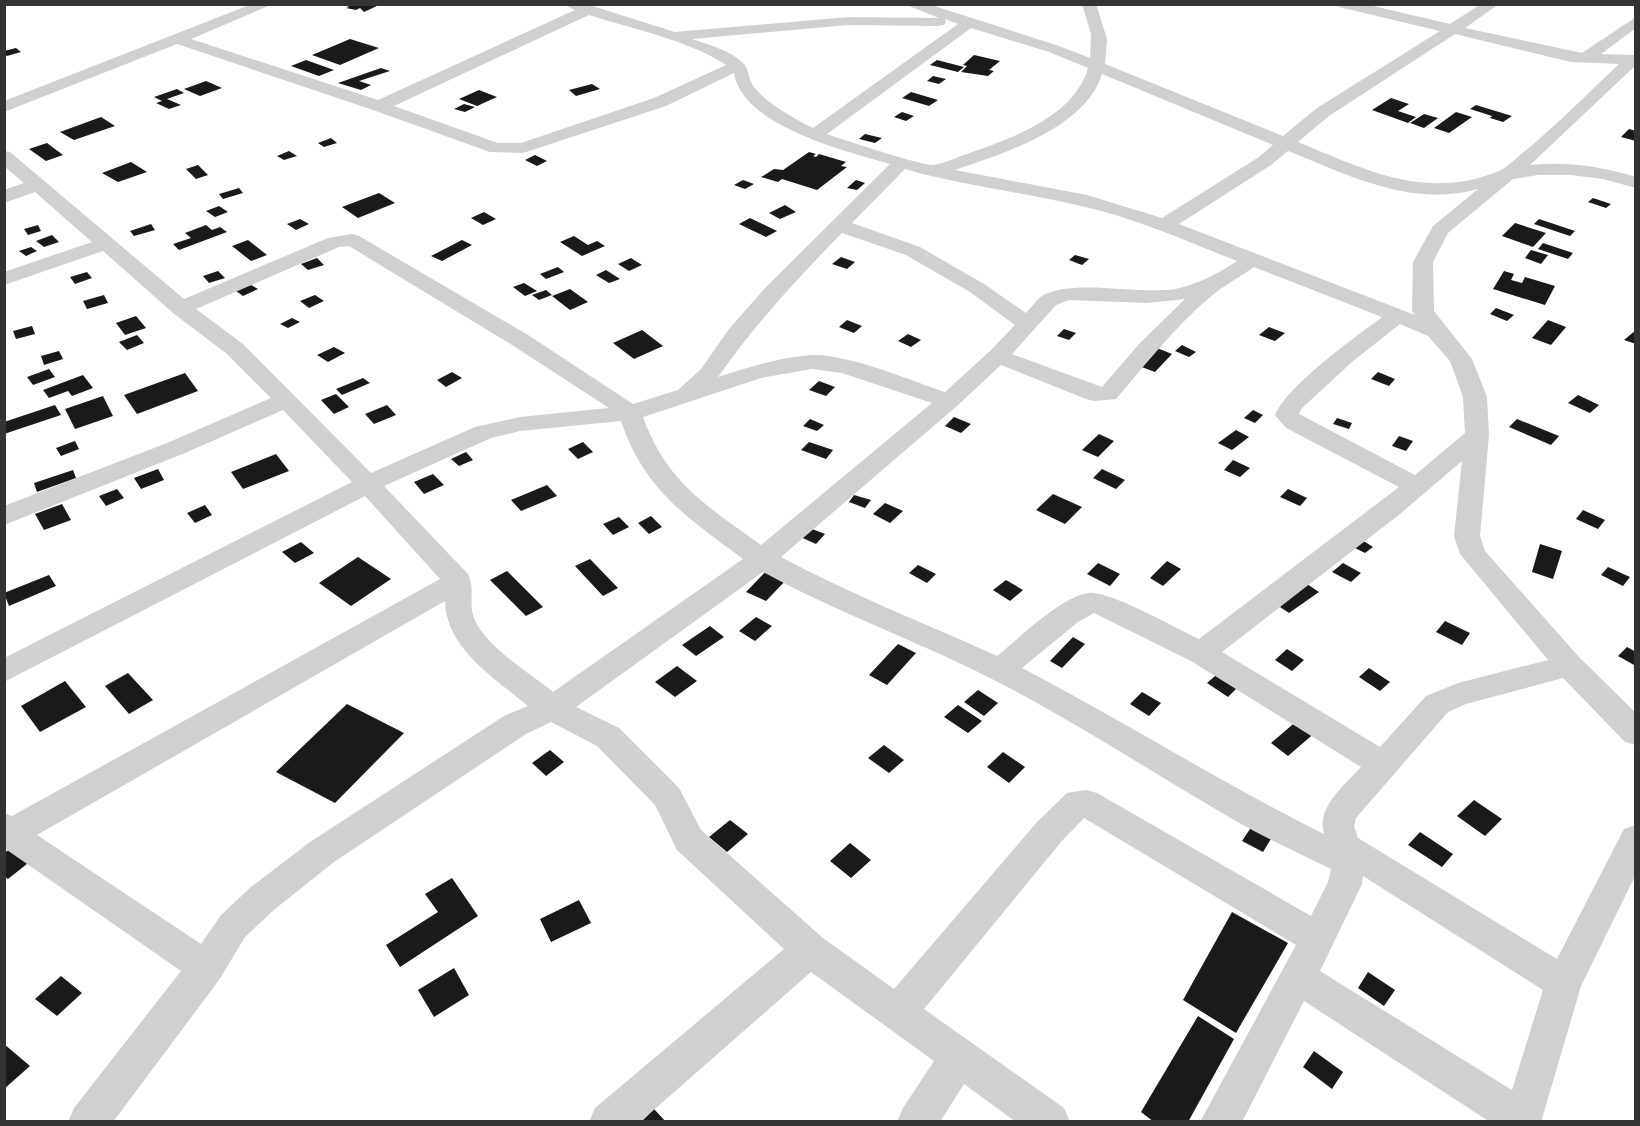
<svg xmlns="http://www.w3.org/2000/svg" width="1640" height="1126" viewBox="0 0 1640 1126" font-family="'PT Sans Narrow',sans-serif">
<rect width="100%" height="100%" fill="#fff"/>
<g fill="#1a1a1a">
<polygon points="343,4 381,4 364,12 360,8 356,10 346,8 349,7"/>
<polygon points="350,39 379,48 340,65 312,55"/>
<polygon points="16,48 21,52 7,56 4,54 4,51"/>
<polygon points="974,55 1000,61 989,70 994,71 988,76 961,72 967,66 963,65"/>
<polygon points="306,60 334,70 319,76 291,66"/>
<polygon points="937,60 964,67 958,72 930,65"/>
<polygon points="381,68 390,71 359,81 371,85 361,90 338,83"/>
<polygon points="933,76 946,79 939,84 927,81"/>
<polygon points="206,81 222,88 200,96 184,89"/>
<polygon points="592,84 600,89 576,96 569,90"/>
<polygon points="177,89 184,93 167,99 181,105 169,109 156,103 162,101 154,97"/>
<polygon points="479,90 497,97 477,106 459,99"/>
<polygon points="911,92 938,100 929,106 902,98"/>
<polygon points="1391,98 1409,104 1398,111 1416,117 1408,123 1372,110"/>
<polygon points="464,104 475,107 465,112 454,109"/>
<polygon points="1476,105 1512,116 1503,122 1490,118 1492,116 1470,109"/>
<polygon points="902,112 914,116 906,121 894,117"/>
<polygon points="1456,112 1472,117 1449,133 1434,128"/>
<polygon points="1424,114 1438,118 1424,128 1410,123"/>
<polygon points="101,117 115,126 74,140 60,132"/>
<polygon points="1629,129 1636,131 1636,141 1621,137"/>
<polygon points="865,134 882,138 875,143 859,139"/>
<polygon points="331,138 337,143 324,147 318,143"/>
<polygon points="47,143 63,155 46,161 29,149"/>
<polygon points="289,151 297,156 284,160 277,156"/>
<polygon points="809,152 816,154 813,156 816,157 819,154 846,162 841,166 847,167 817,190 782,179 778,182 761,177 774,169 783,170"/>
<polygon points="535,155 547,161 537,166 525,160"/>
<polygon points="131,162 147,172 118,182 102,173"/>
<polygon points="198,165 208,175 196,179 186,169"/>
<polygon points="743,180 754,184 745,189 734,185"/>
<polygon points="856,180 865,183 857,190 847,188"/>
<polygon points="239,188 243,193 223,199 219,194"/>
<polygon points="379,193 395,203 358,218 342,207"/>
<polygon points="1593,198 1611,204 1606,208 1588,202"/>
<polygon points="785,205 796,212 780,219 769,213"/>
<polygon points="219,206 228,212 215,217 206,211"/>
<polygon points="484,212 496,219 483,225 471,218"/>
<polygon points="750,218 777,231 766,237 739,224"/>
<polygon points="300,219 309,224 296,230 287,224"/>
<polygon points="1539,219 1575,231 1570,236 1534,224"/>
<polygon points="1515,223 1546,233 1533,247 1502,236"/>
<polygon points="151,224 155,230 134,236 130,231"/>
<polygon points="38,225 41,231 28,235 24,229"/>
<polygon points="206,225 212,230 220,227 227,232 179,250 173,244 191,238 185,233"/>
<polygon points="52,235 59,242 44,247 36,241"/>
<polygon points="574,236 588,245 597,241 605,246 582,256 560,242"/>
<polygon points="248,240 267,255 251,261 232,246"/>
<polygon points="462,240 472,245 442,261 431,256"/>
<polygon points="1543,243 1573,253 1568,259 1538,249"/>
<polygon points="31,247 37,251 26,256 19,251"/>
<polygon points="1531,250 1548,255 1541,264 1525,258"/>
<polygon points="1075,255 1089,259 1082,265 1069,260"/>
<polygon points="841,257 855,262 847,269 832,264"/>
<polygon points="317,258 324,265 308,270 301,264"/>
<polygon points="631,258 642,265 629,271 618,264"/>
<polygon points="558,267 564,272 546,279 540,274"/>
<polygon points="606,270 620,279 609,283 596,275"/>
<polygon points="218,271 225,278 209,283 203,276"/>
<polygon points="1504,271 1514,274 1511,280 1522,283 1525,277 1555,286 1545,305 1493,289"/>
<polygon points="87,272 92,278 75,284 70,277"/>
<polygon points="524,283 537,291 525,296 513,287"/>
<polygon points="251,285 258,289 243,296 236,291"/>
<polygon points="570,289 588,302 570,310 552,296"/>
<polygon points="546,290 552,295 539,300 532,295"/>
<polygon points="104,295 108,303 87,309 83,301"/>
<polygon points="315,295 324,301 309,308 300,301"/>
<polygon points="1496,308 1514,315 1507,321 1490,314"/>
<polygon points="136,316 146,328 125,335 116,323"/>
<polygon points="292,318 300,322 288,328 280,324"/>
<polygon points="847,320 862,326 854,333 839,327"/>
<polygon points="1548,320 1566,327 1551,345 1532,338"/>
<polygon points="32,326 35,334 16,339 13,331"/>
<polygon points="1269,327 1285,333 1275,341 1259,335"/>
<polygon points="1064,329 1076,333 1069,340 1057,336"/>
<polygon points="642,330 663,346 634,359 613,343"/>
<polygon points="1636,330 1636,344 1624,340"/>
<polygon points="908,334 921,340 911,347 898,341"/>
<polygon points="137,335 144,343 127,350 119,342"/>
<polygon points="1182,345 1196,352 1189,357 1175,351"/>
<polygon points="334,347 345,353 328,362 317,355"/>
<polygon points="1157,348 1172,354 1155,372 1139,366"/>
<polygon points="59,351 63,359 44,365 41,356"/>
<polygon points="49,369 55,377 33,385 27,377"/>
<polygon points="452,372 462,378 446,387 437,380"/>
<polygon points="1378,372 1395,379 1389,386 1371,379"/>
<polygon points="185,373 198,391 137,414 124,395"/>
<polygon points="83,375 93,388 72,396 68,391 49,398 43,390"/>
<polygon points="363,378 370,383 342,395 336,389"/>
<polygon points="819,381 835,387 826,396 809,390"/>
<polygon points="336,394 349,407 334,414 321,400"/>
<polygon points="1578,395 1599,405 1590,413 1568,403"/>
<polygon points="103,396 113,416 75,429 65,409"/>
<polygon points="55,405 61,415 4,434 4,422"/>
<polygon points="387,405 396,415 374,424 365,414"/>
<polygon points="1253,410 1263,415 1255,423 1244,418"/>
<polygon points="954,417 971,424 961,433 945,426"/>
<polygon points="1337,418 1352,423 1349,429 1333,424"/>
<polygon points="810,419 824,425 817,431 803,426"/>
<polygon points="1517,419 1559,436 1551,445 1509,427"/>
<polygon points="1236,430 1249,437 1232,450 1218,443"/>
<polygon points="1099,434 1114,441 1098,457 1082,450"/>
<polygon points="1399,436 1413,441 1406,451 1392,446"/>
<polygon points="75,441 79,449 61,456 56,448"/>
<polygon points="583,442 593,452 578,459 568,449"/>
<polygon points="809,442 833,450 826,459 801,450"/>
<polygon points="466,452 473,460 459,466 451,459"/>
<polygon points="276,454 289,471 243,489 231,472"/>
<polygon points="1233,460 1250,468 1240,477 1224,470"/>
<polygon points="158,469 164,480 141,489 134,478"/>
<polygon points="1102,469 1125,480 1116,489 1093,478"/>
<polygon points="73,470 76,478 37,492 34,483"/>
<polygon points="433,474 444,485 424,494 414,482"/>
<polygon points="547,485 557,496 521,511 511,500"/>
<polygon points="117,489 124,498 106,506 99,496"/>
<polygon points="1288,489 1307,498 1300,506 1280,497"/>
<polygon points="1053,494 1082,507 1065,524 1036,510"/>
<polygon points="854,495 871,500 865,508 849,502"/>
<polygon points="885,503 903,511 890,523 873,514"/>
<polygon points="62,504 71,520 44,530 35,514"/>
<polygon points="205,505 212,515 195,523 187,513"/>
<polygon points="1583,510 1605,520 1598,529 1576,519"/>
<polygon points="651,516 662,527 649,534 638,523"/>
<polygon points="619,517 629,527 613,535 603,524"/>
<polygon points="807,527 825,534 816,544 798,536"/>
<polygon points="1362,540 1373,547 1365,553 1353,547"/>
<polygon points="301,542 314,553 295,563 282,552"/>
<polygon points="1540,544 1562,551 1553,579 1532,572"/>
<polygon points="358,557 391,579 351,606 319,583"/>
<polygon points="590,559 618,588 603,596 575,566"/>
<polygon points="1167,561 1181,569 1163,586 1150,578"/>
<polygon points="1098,563 1120,574 1110,586 1087,574"/>
<polygon points="1343,563 1361,573 1351,582 1332,572"/>
<polygon points="918,565 936,574 927,583 909,573"/>
<polygon points="1608,567 1630,577 1623,586 1601,575"/>
<polygon points="769,568 789,577 766,601 746,592"/>
<polygon points="507,571 543,607 526,616 490,580"/>
<polygon points="49,575 56,586 9,606 4,593"/>
<polygon points="1006,580 1023,590 1010,601 993,590"/>
<polygon points="1307,584 1319,592 1289,613 1277,605"/>
<polygon points="756,617 772,626 755,641 739,631"/>
<polygon points="1445,621 1470,633 1462,645 1436,632"/>
<polygon points="710,626 724,637 696,656 682,645"/>
<polygon points="1073,637 1085,644 1062,668 1050,661"/>
<polygon points="898,644 916,653 887,685 869,675"/>
<polygon points="1627,647 1636,652 1636,666 1618,656"/>
<polygon points="1287,649 1304,660 1292,671 1275,660"/>
<polygon points="677,666 697,681 675,697 655,682"/>
<polygon points="1369,668 1390,682 1380,691 1359,677"/>
<polygon points="1222,670 1242,683 1228,697 1207,683"/>
<polygon points="128,673 153,700 129,714 105,686"/>
<polygon points="65,681 86,707 40,732 21,706"/>
<polygon points="978,690 998,703 984,716 964,702"/>
<polygon points="1142,692 1161,703 1149,716 1130,704"/>
<polygon points="347,704 404,733 335,803 276,772"/>
<polygon points="958,705 982,721 968,733 944,717"/>
<polygon points="1299,719 1317,731 1288,756 1271,743"/>
<polygon points="884,745 904,760 889,773 868,758"/>
<polygon points="550,750 564,762 546,776 532,763"/>
<polygon points="1003,752 1025,767 1009,783 987,767"/>
<polygon points="1474,800 1502,819 1485,836 1457,816"/>
<polygon points="730,820 748,834 727,852 709,837"/>
<polygon points="1254,823 1274,834 1263,852 1242,841"/>
<polygon points="1420,832 1453,854 1442,867 1408,845"/>
<polygon points="850,843 871,860 851,878 830,861"/>
<polygon points="15,846 32,860 8,879 4,876 4,853"/>
<polygon points="452,878 478,916 400,967 386,945 438,912 425,894"/>
<polygon points="579,900 591,923 551,942 540,919"/>
<polygon points="1232,912 1288,943 1236,1033 1183,1000"/>
<polygon points="454,968 469,995 434,1017 418,990"/>
<polygon points="1368,972 1395,990 1384,1006 1358,988"/>
<polygon points="61,976 82,993 57,1016 35,999"/>
<polygon points="1198,1016 1234,1039 1188,1122 1154,1122 1141,1112"/>
<polygon points="4,1044 30,1066 4,1089"/>
<polygon points="1314,1051 1343,1072 1332,1089 1303,1067"/>
<polygon points="654,1109 666,1122 641,1122"/>
</g>
<g fill="none" stroke-linecap="round" stroke-linejoin="round">
<path fill="#d0d0d0" fill-rule="evenodd" d="M252,4H273L191,39L378,100L575,10L563,4H586L675,32L849,17L939,18L904,4H928L1059,46L1090,58L1091,34L1082,4H1096L1107,39L1105,64L1283,136L1317,108L1440,31L1339,7L1337,4H1365L1450,24L1481,4H1499L1465,28L1582,53L1636,17V28L1601,54L1636,55V65L1530,165C1566,161 1601,166 1636,177V188L1603,179L1570,175H1538L1513,179L1448,233L1433,262L1434,311L1472,359L1487,397L1489,435L1480,536L1485,551L1579,657L1636,713V745L1625,742L1563,678L1466,704L1448,712L1356,818L1354,826L1358,838L1557,959L1624,829L1636,825V874L1581,986L1541,1122H1490L1304,1001L1242,1122H1200L1296,945L1084,818L1061,842L924,1009L1064,1108L1070,1122H1016L964,1084L940,1122H897L903,1108L934,1061L811,972L640,1122H589L595,1108L784,949L677,850L655,805L597,746L551,722L526,734L334,862L275,909L245,937L219,980L113,1122H68L74,1108L181,971L7,850L4,851V813L12,816L440,579L365,496L4,682V658L352,482L283,410L185,453L4,525V506L167,443L271,398L227,354L173,313L103,251L4,285V272L92,242L35,192L4,203V190L24,183L4,166V151L10,152L184,299L328,238L352,234L359,236L528,335L633,404L678,390L701,369L729,329L766,287L890,164C846,151 742,126 734,73L666,106L523,153L490,152L373,110L177,44L4,112V101ZM589,15C630,28 691,41 726,65L654,98L521,143H498L394,106ZM945,19L958,24L813,128C796,120 761,100 752,84C748,77 749,69 743,63C730,50 709,45 692,39L849,25L939,26L944,25L946,22ZM971,28L1049,52L1088,68C1074,118 1007,140 964,155C955,158 943,164 933,165C923,166 841,139 827,134ZM1455,34L1571,62L1619,64C1588,93 1558,124 1525,151C1517,157 1508,167 1499,171C1426,201 1366,170 1298,142L1329,116ZM1102,74L1273,145L1259,157L1162,218L1087,195L955,170C1002,154 1086,128 1102,74ZM1288,151C1348,175 1412,208 1478,189L1433,226L1413,262L1412,311L1415,315L1179,224L1271,165ZM905,169C963,186 1023,192 1081,206C1135,218 1186,241 1237,261C1217,274 1199,284 1175,289C1138,295 1072,278 1042,296C1036,300 1031,308 1026,313L984,284L920,247L852,223ZM842,233L906,255L970,292L1015,325L990,351L945,392C909,380 849,354 812,355C781,357 748,367 718,377C757,322 795,281 842,233ZM349,246L512,345L609,408L520,417L475,427L371,473L243,344L196,309L339,247ZM1254,267L1382,317C1353,339 1289,384 1275,415L1286,428L1399,487L1199,639C1177,629 1109,590 1088,593C1059,598 1020,638 997,656C925,623 851,595 781,557L957,406L1001,365L1086,399L1094,401L1116,399C1148,362 1180,320 1219,290C1230,282 1243,275 1254,267ZM1185,299L1140,343L1102,387L1012,354L1056,305L1069,300L1147,303ZM1400,324L1428,336L1450,361L1463,397L1465,433L1415,475L1299,414L1301,409L1352,362ZM812,369L842,373L932,403L761,545C707,506 667,483 643,417L761,378ZM621,421C644,490 688,518 743,559L553,692C530,673 481,644 473,615C469,601 475,587 468,574L384,486L491,438L520,431ZM1462,461L1454,536L1460,554L1548,660L1458,683L1426,696L1380,747L1222,652L1400,514ZM763,572C836,612 915,640 990,678C1077,722 1157,776 1241,824C1270,840 1301,854 1331,869L1328,882L1311,916L1097,793L1086,790L1067,793L1037,822L894,989L823,938L701,830L679,788L619,728L576,707ZM445,601C446,649 495,678 528,706L504,716L310,842L251,887L221,915L201,944L37,835ZM1094,613L1191,661L1361,767C1345,785 1316,807 1324,834C1221,783 1124,721 1022,668L1078,622ZM1363,876L1543,990L1512,1090L1320,971L1362,884Z"/>
</g>
<rect width="1640" height="1126" fill="none" stroke="#333333" stroke-width="12"/>
</svg>
